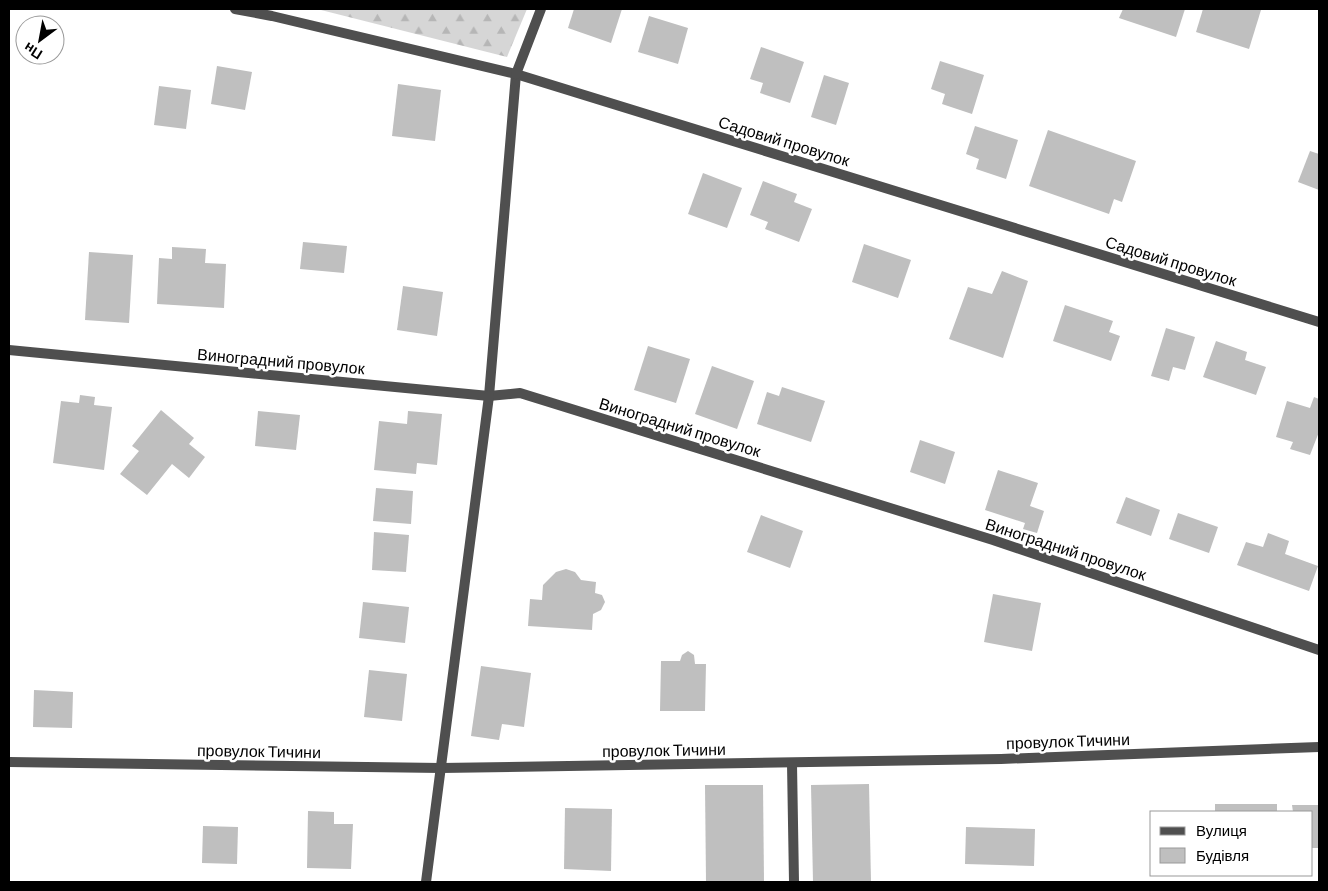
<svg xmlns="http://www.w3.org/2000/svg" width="1328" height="891" viewBox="0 0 1328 891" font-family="Barlow,sans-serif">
<defs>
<pattern id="forest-firs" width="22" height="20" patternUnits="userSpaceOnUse" patternTransform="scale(1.25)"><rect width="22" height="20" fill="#d6d6d6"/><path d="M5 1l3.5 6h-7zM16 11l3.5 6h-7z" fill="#b6b6b6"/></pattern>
</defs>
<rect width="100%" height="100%" fill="#fff"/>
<polygon fill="url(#forest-firs)" points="317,9 527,9 507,57"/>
<g fill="#bfbfbf">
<polygon points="574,9 622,9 611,43 568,28"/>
<polygon points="1123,9 1185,9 1176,37 1119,18"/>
<polygon points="1203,9 1261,10 1249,49 1196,32"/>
<polygon points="649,16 688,28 678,64 638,52"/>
<polygon points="761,47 804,62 790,103 760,93 763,83 750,79"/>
<polygon points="940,61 984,75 972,114 942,104 945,94 931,89"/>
<polygon points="217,66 252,72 245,110 211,104"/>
<polygon points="824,75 849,83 836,125 811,117"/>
<polygon points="398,84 441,90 435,141 392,136"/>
<polygon points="159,86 191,90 186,129 154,125"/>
<polygon points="975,126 1018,140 1006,179 976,169 979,159 966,154"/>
<polygon points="1048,130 1136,161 1122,202 1114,199 1109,214 1029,186"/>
<polygon points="1310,151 1319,154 1319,190 1298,182"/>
<polygon points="703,173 742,188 727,228 688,214"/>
<polygon points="763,181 797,194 794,202 812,209 799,242 765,229 768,222 750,215"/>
<polygon points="303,242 347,246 344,273 300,269"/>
<polygon points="864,244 911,260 898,298 852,282"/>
<polygon points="172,247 206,249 205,263 226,264 224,308 157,304 159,258 172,259"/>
<polygon points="89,252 133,255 129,323 85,320"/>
<polygon points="1002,271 1028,281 1003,358 949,339 968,287 992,294"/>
<polygon points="403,286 443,292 437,336 397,330"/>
<polygon points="1065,305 1113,321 1109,332 1120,336 1111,361 1053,341"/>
<polygon points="1166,328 1195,337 1185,370 1173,367 1169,381 1151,376"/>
<polygon points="1216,341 1247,352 1245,360 1266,367 1256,395 1203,377"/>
<polygon points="648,346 690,359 676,403 634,390"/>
<polygon points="712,366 754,381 737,429 695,414"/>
<polygon points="782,387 825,401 811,442 757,424 767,392 779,396"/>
<polygon points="80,395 95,397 94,405 112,407 104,470 53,463 61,401 79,403"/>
<polygon points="1314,397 1319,399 1319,432 1310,455 1290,449 1293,442 1276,437 1287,401 1310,408"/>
<polygon points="161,410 194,438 189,444 205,457 189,478 172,464 147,495 120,474 139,451 132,446"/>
<polygon points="258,411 300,415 296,450 255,446"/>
<polygon points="408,411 442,414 437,465 417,463 416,474 374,470 379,421 407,424"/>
<polygon points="920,440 955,452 945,484 910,472"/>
<polygon points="998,470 1038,483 1030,506 1044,511 1037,533 1023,529 1025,523 985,510"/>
<polygon points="376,488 413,491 411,524 373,521"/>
<polygon points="1126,497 1160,510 1151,536 1116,523"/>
<polygon points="1178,513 1218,527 1209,553 1169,539"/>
<polygon points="761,515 803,531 790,568 747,552"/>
<polygon points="374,532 409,535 406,572 372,570"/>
<polygon points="1268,533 1289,541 1285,554 1318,566 1309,591 1237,565 1246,542 1263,547"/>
<polygon points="566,569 575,572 581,580 596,582 595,593 602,595 605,602 601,610 593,614 592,630 528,626 530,599 542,600 543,585 556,572"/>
<polygon points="993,594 1041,603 1032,651 984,642"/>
<polygon points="363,602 409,607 405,643 359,638"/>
<polygon points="688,651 694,655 695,664 706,664 705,711 660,711 661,661 680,661 682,655"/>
<polygon points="481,666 531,673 524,727 502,724 499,740 471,736"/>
<polygon points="369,670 407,674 402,721 364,717"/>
<polygon points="34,690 73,692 72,728 33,727"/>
<polygon points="869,784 871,882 813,882 811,785"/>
<polygon points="705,785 763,785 764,882 706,882"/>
<rect x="1215" y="804" width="62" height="8"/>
<polygon points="1292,805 1319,805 1319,848 1312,848 1312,812 1293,812"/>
<polygon points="565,808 612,809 611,871 564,869"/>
<polygon points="308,811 334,812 334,824 353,824 351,869 307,868"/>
<polygon points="203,826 238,827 237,864 202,863"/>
<polygon points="966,827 1035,829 1034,866 965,864"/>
</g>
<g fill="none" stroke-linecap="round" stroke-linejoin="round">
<polyline stroke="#4f4f4f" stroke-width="10" points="489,396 516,74"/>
<g stroke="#4f4f4f" stroke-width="10">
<polyline points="235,9 272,16 516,74 1319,322"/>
<polyline points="516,74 541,9"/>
<polyline points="9,350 489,396 520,393 993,540 1319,650"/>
<polyline points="9,762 441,768 1001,759 1319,747"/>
<polyline points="792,764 794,882"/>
<polyline points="426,882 489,396"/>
</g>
</g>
<g text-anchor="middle" stroke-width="5" stroke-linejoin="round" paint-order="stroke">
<g font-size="16" fill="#000" stroke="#fff">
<text transform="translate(784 141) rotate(17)" y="6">Садовий провулок</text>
<text transform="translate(1171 261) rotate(17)" y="6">Садовий провулок</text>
<text transform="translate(281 361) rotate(5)" y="6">Виноградний провулок</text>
<text transform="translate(680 427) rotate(17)" y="6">Виноградний провулок</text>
<text transform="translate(1066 549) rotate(18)" y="6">Виноградний провулок</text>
<text transform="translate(1068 741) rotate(-2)" y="6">провулок Тичини</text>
<text transform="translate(664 750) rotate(-1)" y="6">провулок Тичини</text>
<text transform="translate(259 751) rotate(1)" y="6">провулок Тичини</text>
</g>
</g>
<rect width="1328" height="891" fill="none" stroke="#000000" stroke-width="20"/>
<rect x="1150" y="811" width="162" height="65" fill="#ffffff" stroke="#999999"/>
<rect x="1160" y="827" width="25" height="8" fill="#4f4f4f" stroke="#999999"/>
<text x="1196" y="836" font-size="15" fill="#000000">Вулиця</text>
<rect x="1160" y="848" width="25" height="15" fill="#bfbfbf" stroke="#999999"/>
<text x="1196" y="861" font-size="15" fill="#000000">Будівля</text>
<g transform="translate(40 40) rotate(212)"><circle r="24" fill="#ffffff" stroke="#999999"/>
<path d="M0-4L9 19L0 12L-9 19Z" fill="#000000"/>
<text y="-8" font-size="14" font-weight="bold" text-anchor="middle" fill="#000000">Пн</text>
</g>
</svg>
